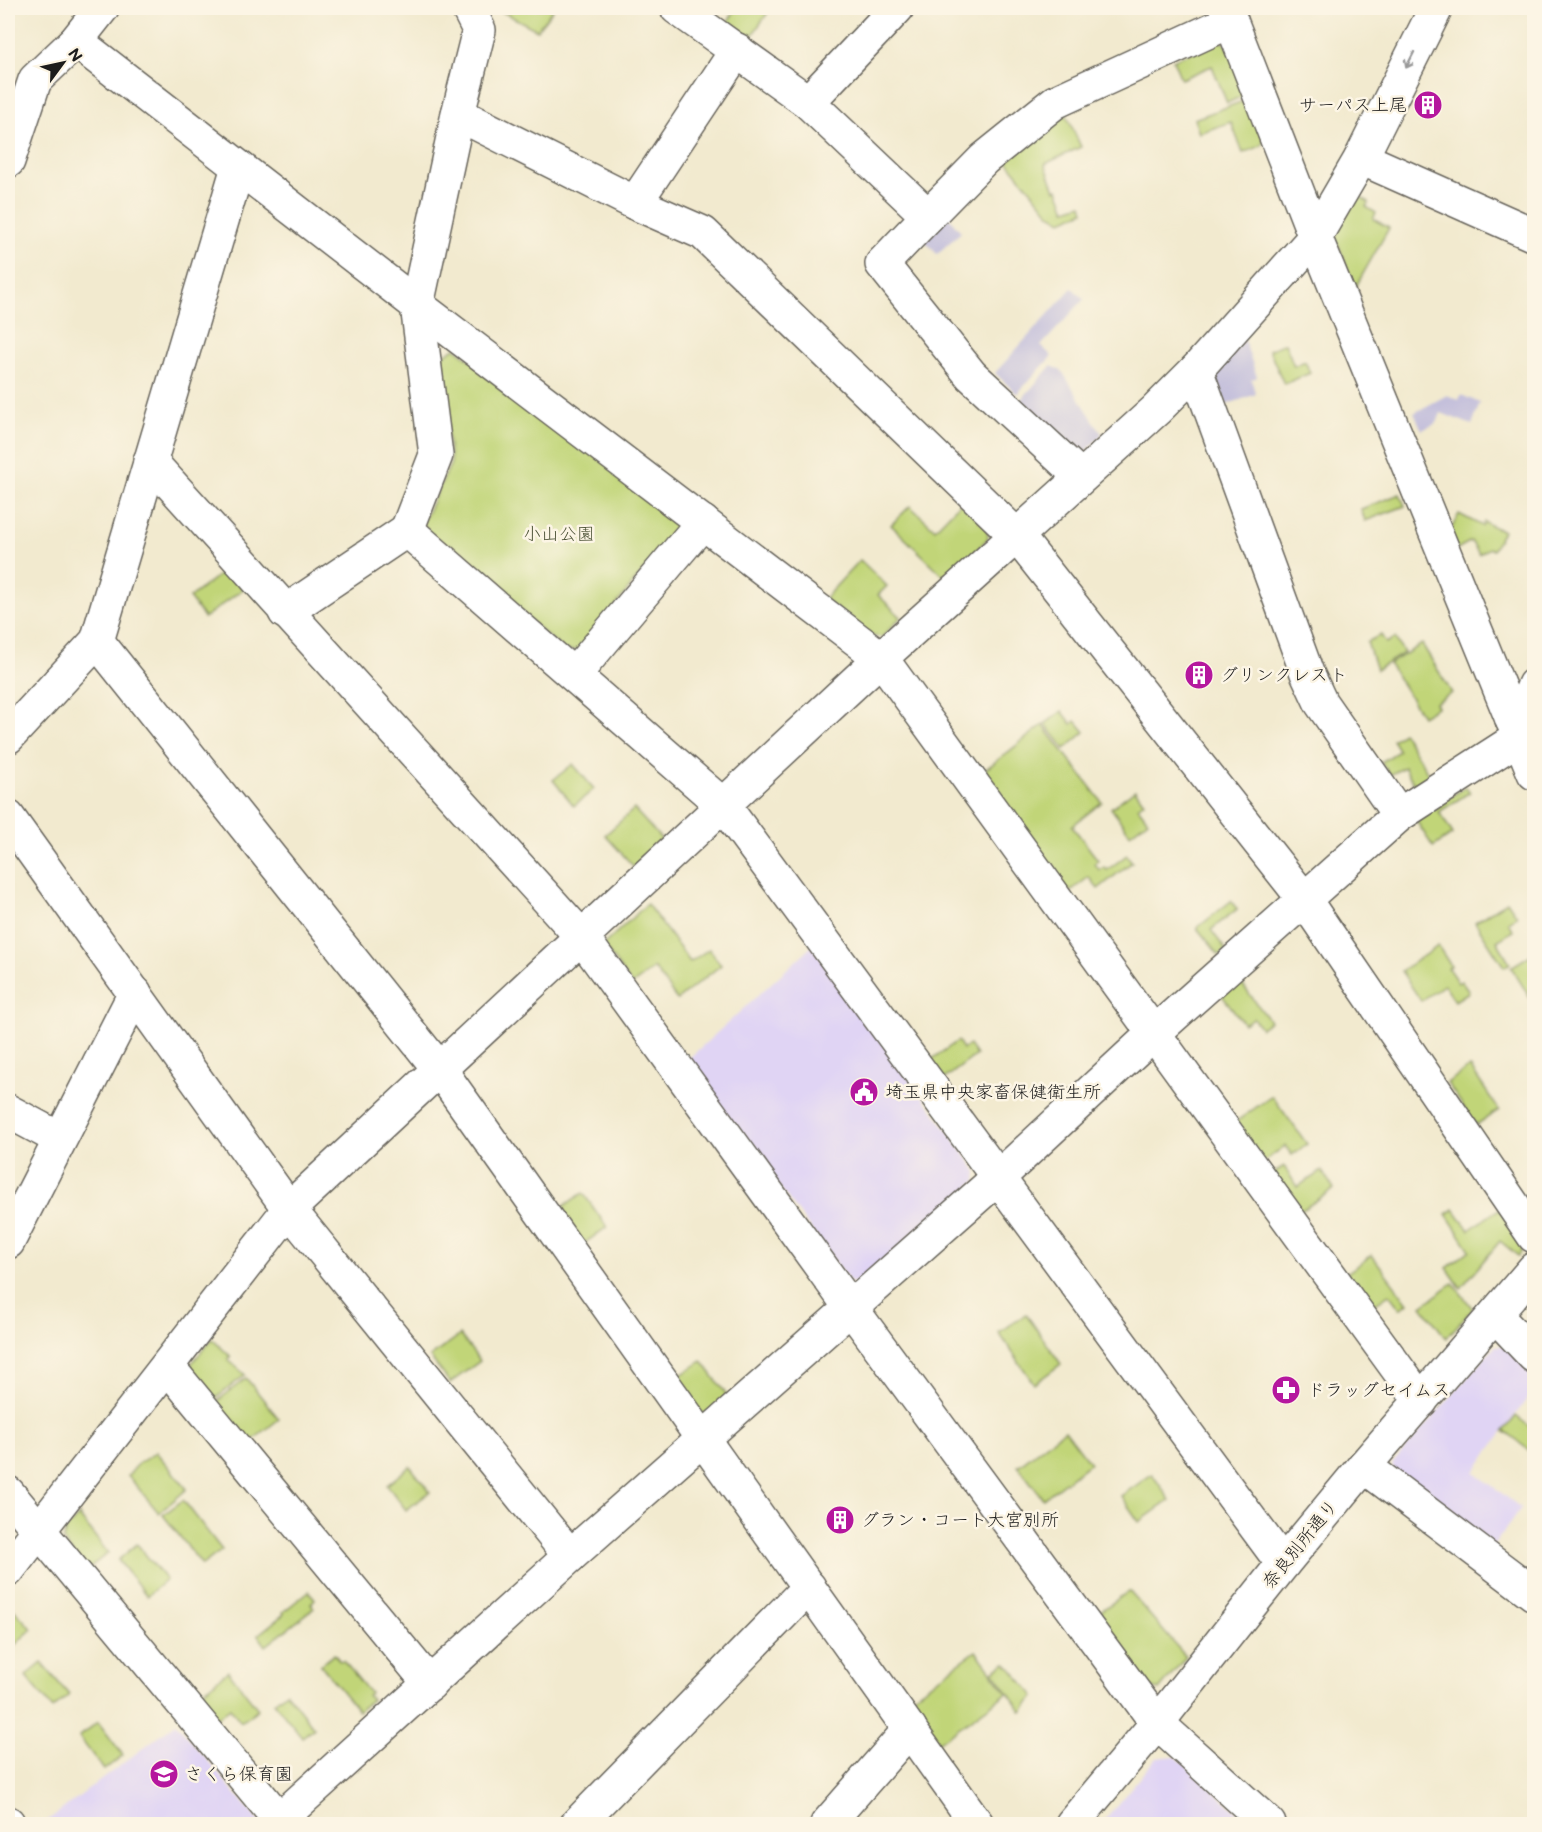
<svg xmlns="http://www.w3.org/2000/svg" width="1542" height="1832" viewBox="0 0 1542 1832" font-family="'Balsamiq Sans','Klee One',sans-serif">
<rect width="100%" height="100%" fill="#fcf5e5"/>
<filter id="ink" filterUnits="userSpaceOnUse"><feTurbulence type="fractalNoise" baseFrequency=".0167" numOctaves="2"/><feDisplacementMap in="SourceGraphic" scale="12" xChannelSelector="R" yChannelSelector="G"/><feConvolveMatrix kernelMatrix="1 2 1 2 8 2 1 2 1" color-interpolation-filters="sRGB"/></filter>
<filter id="wash" filterUnits="userSpaceOnUse"><feTurbulence type="fractalNoise" baseFrequency=".008" numOctaves="4" result="noise"/><feDisplacementMap in="SourceGraphic" scale="24" xChannelSelector="R" yChannelSelector="G"/><feGaussianBlur stdDeviation="1.35" result="paint"/><feColorMatrix in="noise" values="0 0 0 0 0 0 0 0 0 0 0 0 0 0 0 0 0 1.4 0 .05"/><feComposite in="paint" operator="in"/></filter>
<g filter="url(#wash)">
<rect width="100%" height="100%" fill="#f2eacf"/>
<g fill="#e0d4f4">
<polygon points="812,946 977,1171 976,1181 860,1283 850,1282 686,1061"/>
<polygon points="1508,1345 1534,1373 1534,1389 1474,1472 1521,1508 1491,1549 1396,1478 1392,1464 1495,1346"/>
<polygon points="176,1723 261,1824 43,1824"/>
<polygon points="1175,1756 1251,1824 1101,1824 1156,1758"/>
</g>
<g fill="#c4c0db">
<polygon points="948,216 961,232 937,254 923,239"/>
<polygon points="1072,288 1084,299 1041,346 1052,356 1017,394 995,373"/>
<polygon points="1244,339 1257,377 1251,380 1256,394 1226,405 1214,372"/>
<polygon points="1051,366 1061,370 1102,434 1083,455 1073,454 1021,400"/>
<polygon points="1447,395 1459,400 1461,395 1480,403 1472,425 1441,413 1437,423 1422,430 1414,413"/>
</g>
<g fill="#c1d578" stroke="#6e784a" stroke-width="1.5">
<polygon points="495,8 554,8 537,30"/>
<polygon points="737,8 771,8 747,43 724,27"/>
<polygon points="1220,41 1227,45 1247,94 1227,103 1212,66 1181,79 1173,60"/>
<polygon points="1249,99 1264,140 1261,146 1243,153 1231,122 1199,133 1194,119"/>
<polygon points="1065,112 1081,147 1045,164 1055,190 1058,189 1066,209 1082,204 1084,211 1062,221 1050,214 1007,161"/>
<polygon points="1352,192 1369,202 1366,207 1376,213 1373,219 1389,228 1355,288 1332,229"/>
<polygon points="1285,343 1294,366 1305,361 1310,373 1284,384 1269,350"/>
<polygon points="455,348 682,522 580,650 565,651 428,533 423,522 451,463 439,358"/>
<polygon points="1400,494 1405,506 1365,521 1361,509"/>
<polygon points="961,502 987,527 988,538 948,580 891,525 910,506 935,529"/>
<polygon points="1459,514 1482,526 1484,522 1503,531 1493,550 1489,548 1479,554 1471,541 1457,549 1448,535"/>
<polygon points="860,560 887,586 878,595 901,617 882,637 871,636 824,599"/>
<polygon points="228,568 243,589 204,618 189,598"/>
<polygon points="1381,635 1386,643 1395,638 1404,653 1376,670 1367,642"/>
<polygon points="1422,644 1452,693 1435,703 1437,707 1422,716 1389,664"/>
<polygon points="1062,711 1072,724 1076,721 1085,732 1065,749 1045,724"/>
<polygon points="1043,725 1102,802 1072,826 1098,860 1094,864 1100,870 1104,867 1107,870 1127,855 1132,862 1098,889 1089,877 1068,893 981,773"/>
<polygon points="1403,733 1430,776 1415,785 1404,767 1390,775 1381,762 1399,751 1392,740"/>
<polygon points="573,764 594,789 574,806 553,780"/>
<polygon points="1466,787 1470,792 1439,812 1453,834 1433,847 1415,819"/>
<polygon points="1135,790 1144,802 1138,807 1148,820 1130,834 1111,808"/>
<polygon points="634,809 663,841 634,867 605,835"/>
<polygon points="1231,901 1237,909 1211,930 1226,950 1219,955 1197,928"/>
<polygon points="1507,901 1517,916 1508,922 1513,931 1497,941 1510,963 1504,967 1475,922"/>
<polygon points="647,904 690,962 709,949 721,965 677,1000 654,968 632,985 603,945"/>
<polygon points="1438,946 1451,966 1448,968 1458,983 1461,981 1469,992 1455,1001 1444,985 1421,1001 1401,971"/>
<polygon points="1532,954 1534,957 1534,995 1530,998 1511,967"/>
<polygon points="1238,979 1270,1021 1261,1028 1253,1018 1244,1024 1220,993"/>
<polygon points="958,1041 963,1049 969,1045 976,1055 943,1080 929,1061"/>
<polygon points="1470,1067 1499,1110 1476,1125 1447,1083"/>
<polygon points="1272,1096 1307,1144 1292,1155 1285,1146 1262,1163 1234,1123"/>
<polygon points="1284,1166 1297,1187 1322,1171 1334,1189 1299,1212 1273,1173"/>
<polygon points="583,1193 607,1227 582,1245 558,1210"/>
<polygon points="1454,1209 1469,1230 1499,1209 1523,1240 1521,1253 1518,1256 1500,1241 1461,1288 1447,1268 1470,1250 1446,1214"/>
<polygon points="1372,1255 1408,1303 1400,1309 1389,1294 1369,1308 1344,1275"/>
<polygon points="1453,1283 1473,1309 1446,1338 1422,1306"/>
<polygon points="1026,1314 1061,1364 1034,1384 999,1333"/>
<polygon points="460,1335 480,1361 450,1383 430,1357"/>
<polygon points="212,1339 231,1357 228,1359 245,1375 210,1403 192,1379 191,1364"/>
<polygon points="702,1361 732,1402 713,1418 700,1416 675,1379"/>
<polygon points="246,1378 279,1419 248,1444 215,1403"/>
<polygon points="1516,1416 1534,1430 1534,1454 1504,1431"/>
<polygon points="1065,1430 1090,1463 1043,1499 1018,1466"/>
<polygon points="156,1452 187,1489 159,1513 128,1476 138,1464"/>
<polygon points="410,1466 430,1492 406,1510 387,1485"/>
<polygon points="1152,1474 1170,1500 1139,1522 1121,1496"/>
<polygon points="183,1500 222,1550 202,1565 163,1515"/>
<polygon points="79,1516 108,1553 85,1571 63,1540 66,1529"/>
<polygon points="137,1544 166,1580 147,1596 118,1560"/>
<polygon points="309,1591 315,1599 311,1603 314,1608 266,1646 258,1635 284,1614 283,1612"/>
<polygon points="1129,1591 1186,1657 1159,1690 1145,1686 1094,1616"/>
<polygon points="14,1610 32,1629 9,1650 8,1616"/>
<polygon points="976,1651 1007,1693 935,1745 904,1703"/>
<polygon points="334,1654 340,1661 343,1660 370,1693 367,1695 372,1700 358,1711 321,1665"/>
<polygon points="42,1663 69,1695 53,1709 26,1676"/>
<polygon points="1006,1663 1035,1696 1022,1712 993,1671"/>
<polygon points="228,1671 258,1709 241,1722 230,1708 211,1723 192,1700"/>
<polygon points="286,1692 314,1728 302,1737 274,1702"/>
<polygon points="98,1722 123,1755 104,1770 79,1737"/>
</g>
</g>
<g filter="url(#ink)">
<g fill="none" stroke-linecap="round" stroke-linejoin="round">
<g stroke="#67645b" stroke-width="36">
<g id="minor">
<polyline points="677,8 808,102 928,216 984,159 1055,102 1231,21"/>
<polyline points="1226,8 1315,237 1534,773"/>
<polyline points="76,41 417,305 881,658 1421,1401"/>
<polyline points="808,102 897,8"/>
<polyline points="458,114 635,203 703,233 1017,536 1304,899 1534,1236"/>
<polyline points="1361,158 1534,235"/>
<polyline points="8,161 35,80 76,41 102,8"/>
<polyline points="635,203 737,50"/>
<polyline points="928,216 882,264 971,375 1081,477"/>
<polyline points="1196,370 1307,673 1321,703 1399,815 1520,737"/>
<polyline points="150,461 581,936 851,1308 1157,1723 1269,1824"/>
<polyline points="407,530 436,455 417,305 458,114 479,30 468,8"/>
<polyline points="285,612 407,530 724,806 1283,1564"/>
<polyline points="97,641 440,1070 977,1824"/>
<polyline points="574,675 703,522"/>
<polyline points="1512,720 1523,713 1534,685"/>
<polyline points="8,737 97,641 238,167"/>
<polyline points="8,817 289,1209 570,1556"/>
<polyline points="8,1111 60,1139"/>
<polyline points="8,1242 135,993"/>
<polyline points="1495,1315 1534,1356"/>
<polyline points="168,1367 430,1684"/>
<polyline points="1364,1466 1534,1594"/>
<polyline points="8,1493 283,1824"/>
<polyline points="8,1570 289,1209 881,658 1156,410 1196,370 1315,237 1361,158 1436,8"/>
<polyline points="279,1820 570,1556 999,1177 1153,1034 1399,815"/>
<polyline points="8,1823 8,1824"/>
<polyline points="577,1824 809,1587"/>
<polyline points="827,1824 910,1729"/>
<polyline points="1072,1824 1157,1723 1283,1564 1364,1466 1534,1269"/>
</g>
</g>
<use href="#minor" stroke="#fff" stroke-width="33"/>
</g>
<defs><path id="oneway-shaft" d="M-6 0H5M1.5-3L5.5 0L1.5 3" fill="none" stroke-width="1.6" stroke-linecap="round" stroke-linejoin="round" transform="scale(1.5)"/></defs>
<use stroke="#999" href="#oneway-shaft" transform="translate(1410 60) rotate(117)"/>
</g>
<defs>
<g id="building-disc" transform="scale(1.5)"><circle r="9.5" fill="#b5179e" stroke="#fcf5e5"/><path d="M-4-6H4V6H1V3H-1V6H-4ZM-2.5-4.3h1.7v1.8h-1.7ZM.8-4.3h1.7v1.8H.8ZM-2.5-1h1.7V.8h-1.7ZM.8-1h1.7V.8H.8Z" fill="#fff"/></g>
<g id="civic-disc" transform="scale(1.5)"><circle r="9.5" fill="#b5179e" stroke="#fcf5e5"/><path d="M-.6-6.5H3V-4.5H.6V-3L4-1V1h2V6H-6V1h2V-1L-.6-3ZM-1.2 2.5V6h2.4V2.5Z" fill="#fff"/></g>
<g id="pharmacy-disc" transform="scale(1.5)"><circle r="9.5" fill="#b5179e" stroke="#fcf5e5"/><path d="M-2-6h4v4h4v4h-4v4h-4v-4h-4v-4h4Z" fill="#fff"/></g>
<g id="school-disc" transform="scale(1.5)"><circle r="9.5" fill="#b5179e" stroke="#fcf5e5"/><path d="M0-5L7-2L0 1L-7-2ZM-4 1L0 2.5L4 1V4Q0 6-4 4Z" fill="#fff"/></g>
</defs>
<g fill-rule="evenodd">
<use href="#building-disc" x="1428" y="105"/>
<use href="#building-disc" x="1199" y="675"/>
<use href="#civic-disc" x="864" y="1092"/>
<use href="#pharmacy-disc" x="1286" y="1390"/>
<use href="#building-disc" x="840" y="1520"/>
<use href="#school-disc" x="164" y="1774"/>
</g>
<g text-anchor="middle" stroke-width="5" stroke-linejoin="round" paint-order="stroke">
<g font-size="18" fill="#1c1c1c" stroke="#fcf5e5" text-anchor="start">
<text x="1407" y="111" text-anchor="end">サーパス上尾</text>
<text x="1220" y="681">グリンクレスト</text>
<text x="885" y="1098">埼玉県中央家畜保健衛生所</text>
<text x="1307" y="1396">ドラッグセイムス</text>
<text x="861" y="1526">グラン・コート大宮別所</text>
<text x="185" y="1780">さくら保育園</text>
</g>
<g font-size="18" fill="#4e5438" stroke="#fcf5e5">
<text x="559" y="540">小山公園</text>
</g>
<g font-size="18" fill="#1c1c1c" stroke="#fcf5e5">
<text transform="translate(1300 1544) rotate(-51)" y="6">奈良別所通り</text>
</g>
</g>
<rect width="1542" height="1832" fill="none" stroke="#fcf5e5" stroke-width="30"/>
<g transform="translate(63 63) rotate(57)" stroke="#fcf5e5" stroke-width="4.5" paint-order="stroke">
<path d="M0-4.5L10 22L0 15L-10 22Z" fill="#1c1c1c"/>
<text y="-9" font-size="16" font-weight="bold" text-anchor="middle" fill="#1c1c1c">N</text>
</g>
</svg>
